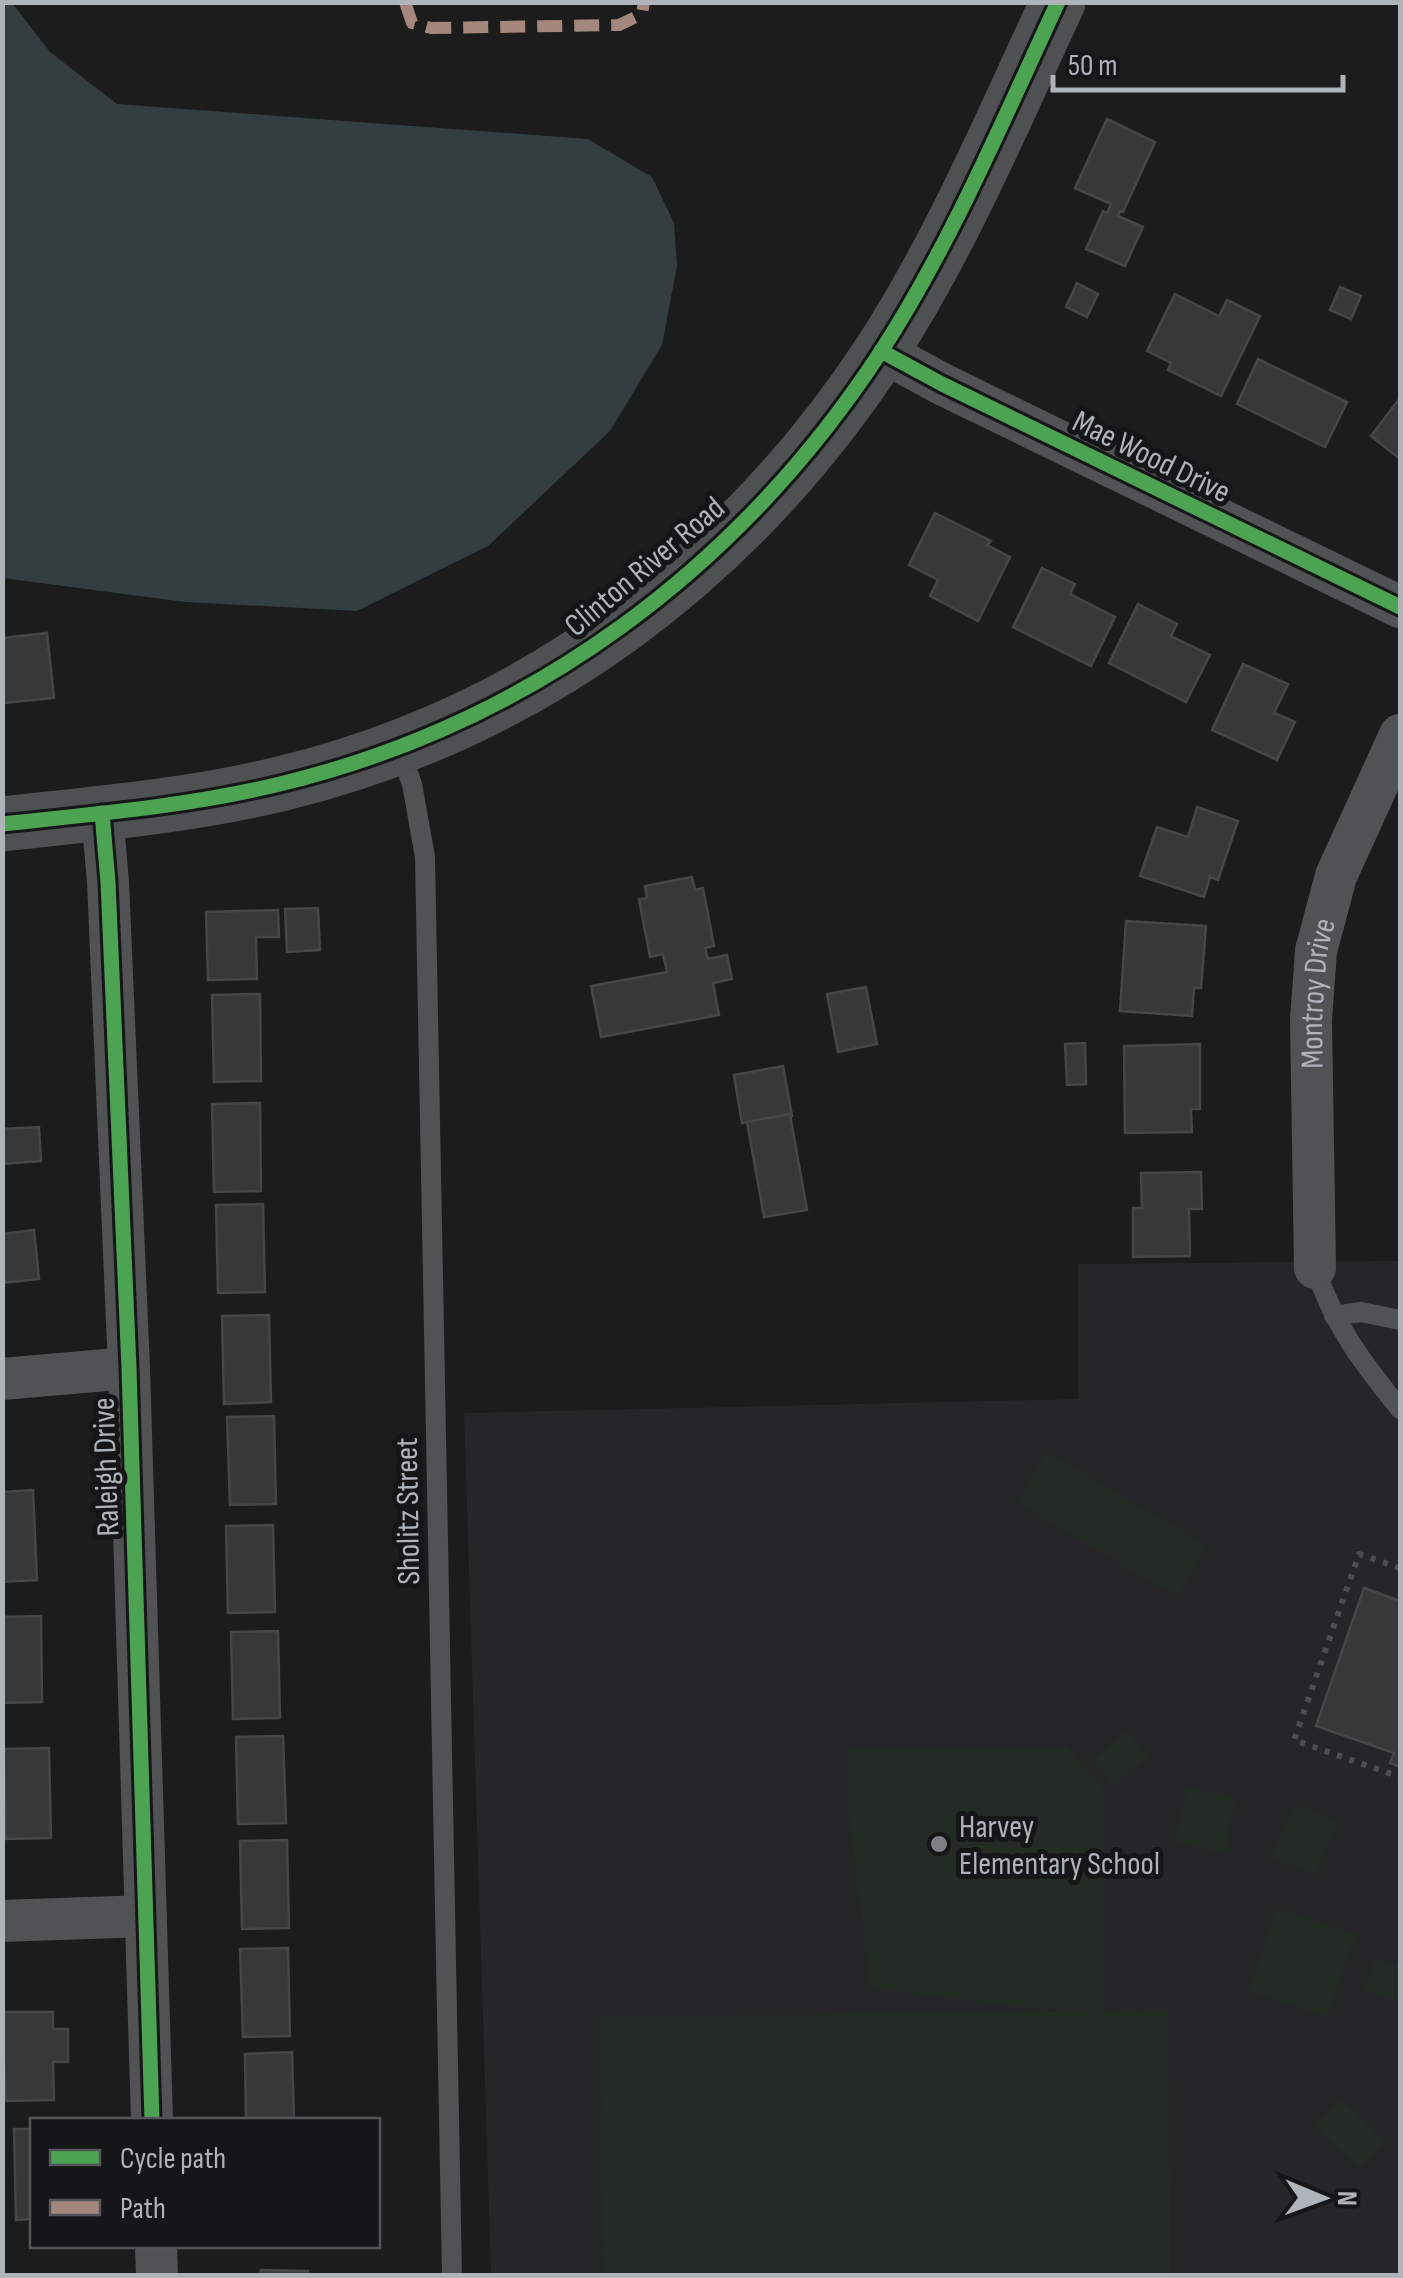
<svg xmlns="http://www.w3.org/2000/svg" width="1403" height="2278" viewBox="0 0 1403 2278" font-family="'Sofia Sans Condensed',sans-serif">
<rect width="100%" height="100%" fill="#1c1c1c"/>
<polygon fill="#262628" points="1400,1261 1400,2275 491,2275 464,1413 1078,1399 1078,1264"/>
<g fill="#242a24">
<polygon points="1047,1452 1207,1546 1177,1597 1017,1503"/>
<polygon points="1127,1731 1148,1756 1113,1785 1093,1760"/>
<polygon points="1067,1748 1103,1787 1104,2009 1036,2009 871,1988 848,1813 847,1750"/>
<polygon points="1187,1787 1236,1798 1224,1853 1175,1842"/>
<polygon points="1294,1804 1338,1822 1315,1876 1272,1857"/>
<polygon points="1277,1908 1356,1934 1328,2017 1249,1991"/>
<polygon points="1376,1958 1400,1967 1400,2002 1364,1990"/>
<polygon points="1168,2010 1171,2275 603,2275 600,2017"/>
<polygon points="1341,2099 1385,2142 1359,2168 1315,2126"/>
</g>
<polygon fill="#343d40" points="3,2 12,3 50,52 117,104 588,139 652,177 674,223 677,266 662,345 610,431 488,546 357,611 185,602 3,578"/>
<g fill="#383839" stroke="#454648" stroke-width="2.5">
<polygon points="1107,119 1155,142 1123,212 1120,211 1118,216 1143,227 1125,266 1086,249 1103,211 1107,213 1111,204 1075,188"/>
<polygon points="1077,283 1098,294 1087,317 1066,307"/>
<polygon points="1340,287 1361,296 1351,319 1330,310"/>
<polygon points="1175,294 1219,316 1227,300 1260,316 1221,396 1168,370 1171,363 1147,351"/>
<polygon points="1258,359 1347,402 1325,447 1237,404"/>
<polygon points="1400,398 1400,459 1371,436"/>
<polygon points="935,513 991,541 987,545 1010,557 978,621 930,596 938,580 909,565"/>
<polygon points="1042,568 1075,584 1070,594 1115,617 1091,666 1013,627"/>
<polygon points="1138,604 1177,624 1171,636 1210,655 1186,702 1109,663"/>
<polygon points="47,633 54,698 2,703 2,638"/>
<polygon points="1243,664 1288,684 1274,713 1295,722 1277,760 1212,730"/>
<polygon points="1197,807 1238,821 1218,880 1210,877 1204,897 1140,876 1157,827 1188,837"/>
<polygon points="692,877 695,890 703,888 714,946 705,948 708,959 727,955 732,979 713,983 719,1015 601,1037 591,986 667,972 663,954 650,957 639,899 647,898 645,886"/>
<polygon points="318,908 320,950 287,952 285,909"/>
<polygon points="278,910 279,937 256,937 257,979 208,980 206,912"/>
<polygon points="1126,921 1206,926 1201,988 1194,988 1192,1016 1120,1011"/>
<polygon points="866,987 877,1044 838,1052 827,994"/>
<polygon points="260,994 261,1081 214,1082 212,995"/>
<polygon points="1085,1043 1086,1084 1067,1085 1065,1044"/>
<polygon points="1200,1044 1200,1109 1191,1109 1192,1132 1125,1133 1124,1046"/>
<polygon points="783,1066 792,1116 742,1123 734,1075"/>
<polygon points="260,1103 261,1191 214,1192 212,1104"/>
<polygon points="790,1114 807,1210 764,1217 747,1122"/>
<polygon points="39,1127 41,1161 2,1164 2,1129"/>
<polygon points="1201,1172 1202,1209 1189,1209 1190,1256 1133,1257 1133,1208 1142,1208 1141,1173"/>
<polygon points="263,1204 265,1292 218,1293 216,1205"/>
<polygon points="34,1230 39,1279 2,1283 2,1234"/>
<polygon points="269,1315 271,1402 224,1404 222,1316"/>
<polygon points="274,1416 276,1504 230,1505 227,1417"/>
<polygon points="33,1490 37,1580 2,1582 2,1492"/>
<polygon points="273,1525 275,1612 228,1613 226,1526"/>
<polygon points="1364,1588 1400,1601 1400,1767 1390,1763 1394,1753 1316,1726"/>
<polygon points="41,1616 42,1702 2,1703 2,1617"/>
<polygon points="278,1631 280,1718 233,1719 231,1632"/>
<polygon points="283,1736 286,1823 238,1824 236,1737"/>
<polygon points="49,1748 51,1838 6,1839 4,1749"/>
<polygon points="287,1840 289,1928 242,1929 240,1841"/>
<polygon points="288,1948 290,2036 243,2037 240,1949"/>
<polygon points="2,2012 53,2012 53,2029 68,2029 68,2062 53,2062 54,2100 6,2101"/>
<polygon points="292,2052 294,2120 246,2120 245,2054"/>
<polygon points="14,2129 32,2129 32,2219 16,2220"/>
<polygon points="261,2270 308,2271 308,2276 260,2276"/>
</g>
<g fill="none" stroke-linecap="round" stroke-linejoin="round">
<polyline stroke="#4c4d4f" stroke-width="6" stroke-dasharray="5 8" stroke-linecap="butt" points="1400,1568 1359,1554 1294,1740 1400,1777"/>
<g stroke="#515254" stroke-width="20">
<polyline points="399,748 412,784 425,857 452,2276"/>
<path d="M1315,1268C1335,1327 1362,1362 1400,1409"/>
<polyline points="1334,1316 1361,1312 1400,1320"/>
</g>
<g stroke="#515254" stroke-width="42">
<polyline points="881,351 942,384 1400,607"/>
<polyline points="102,813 108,882 129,1368 152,2120"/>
<path id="s1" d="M1315,1268L1311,1020L1316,951L1336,876L1400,735"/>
<polyline points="2,1379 129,1368"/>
<polyline points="2,1921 146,1916"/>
<polyline points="156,2246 157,2276"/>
</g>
<path stroke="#4f5052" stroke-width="55" d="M2,824C95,814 189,806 280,784C532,723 738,569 880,353C951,244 1003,120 1058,2"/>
<polyline stroke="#a5887d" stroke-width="12" stroke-dasharray="25 12" stroke-linecap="butt" points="405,2 412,23 431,28 619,25 642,14 644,2"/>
<g stroke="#161618" stroke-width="21">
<g id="cycleway">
<polyline points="881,351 942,384 1400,607"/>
<polyline points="102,813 108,882 129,1368 152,2120"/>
<path d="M2,824C95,814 189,806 280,784C532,723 738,569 880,353C951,244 1003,120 1058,2"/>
</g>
</g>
<use href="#cycleway" stroke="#4ca352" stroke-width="15"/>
</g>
<circle fill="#7c7f83" stroke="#161618" stroke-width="4" cx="939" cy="1844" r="10"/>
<g text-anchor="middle" stroke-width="10" stroke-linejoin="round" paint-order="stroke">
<g font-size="32" fill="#afb4bb" stroke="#161618">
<text transform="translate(1152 456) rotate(26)" y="11">Mae Wood Drive</text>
<text transform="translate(644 566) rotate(-40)" y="11">Clinton River Road</text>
<text dy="11" stroke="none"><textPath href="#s1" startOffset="275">Montroy Drive</textPath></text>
<text transform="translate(105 1467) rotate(-92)" y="11">Raleigh Drive</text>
<text transform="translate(407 1511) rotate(-91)" y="11">Sholitz Street</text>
</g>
<g font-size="32" fill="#afb4bb" stroke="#161618" text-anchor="start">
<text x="959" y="1837">Harvey<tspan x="959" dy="37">Elementary School</tspan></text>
</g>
</g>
<rect width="1403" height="2278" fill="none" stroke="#afb4bb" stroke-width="10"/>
<rect x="30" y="2118" width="350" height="130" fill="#161618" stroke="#535559" stroke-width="2.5"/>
<rect x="50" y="2150" width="50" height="15" fill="#4ca352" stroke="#535559" stroke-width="2.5"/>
<text x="120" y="2168" font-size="30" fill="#afb4bb">Cycle path</text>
<rect x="50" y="2200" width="50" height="15" fill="#a5887d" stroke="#535559" stroke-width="2.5"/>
<text x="120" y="2218" font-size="30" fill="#afb4bb">Path</text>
<g transform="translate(1323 2198) rotate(91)" stroke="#161618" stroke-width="8" paint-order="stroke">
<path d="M0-8L18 38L0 25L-18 38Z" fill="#afb4bb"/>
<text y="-15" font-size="28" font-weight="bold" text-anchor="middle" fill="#afb4bb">N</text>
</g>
<path d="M1053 75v15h290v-15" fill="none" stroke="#afb4bb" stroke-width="5"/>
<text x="1068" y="75" font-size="30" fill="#afb4bb" stroke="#161618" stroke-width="8" paint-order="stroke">50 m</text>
</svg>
